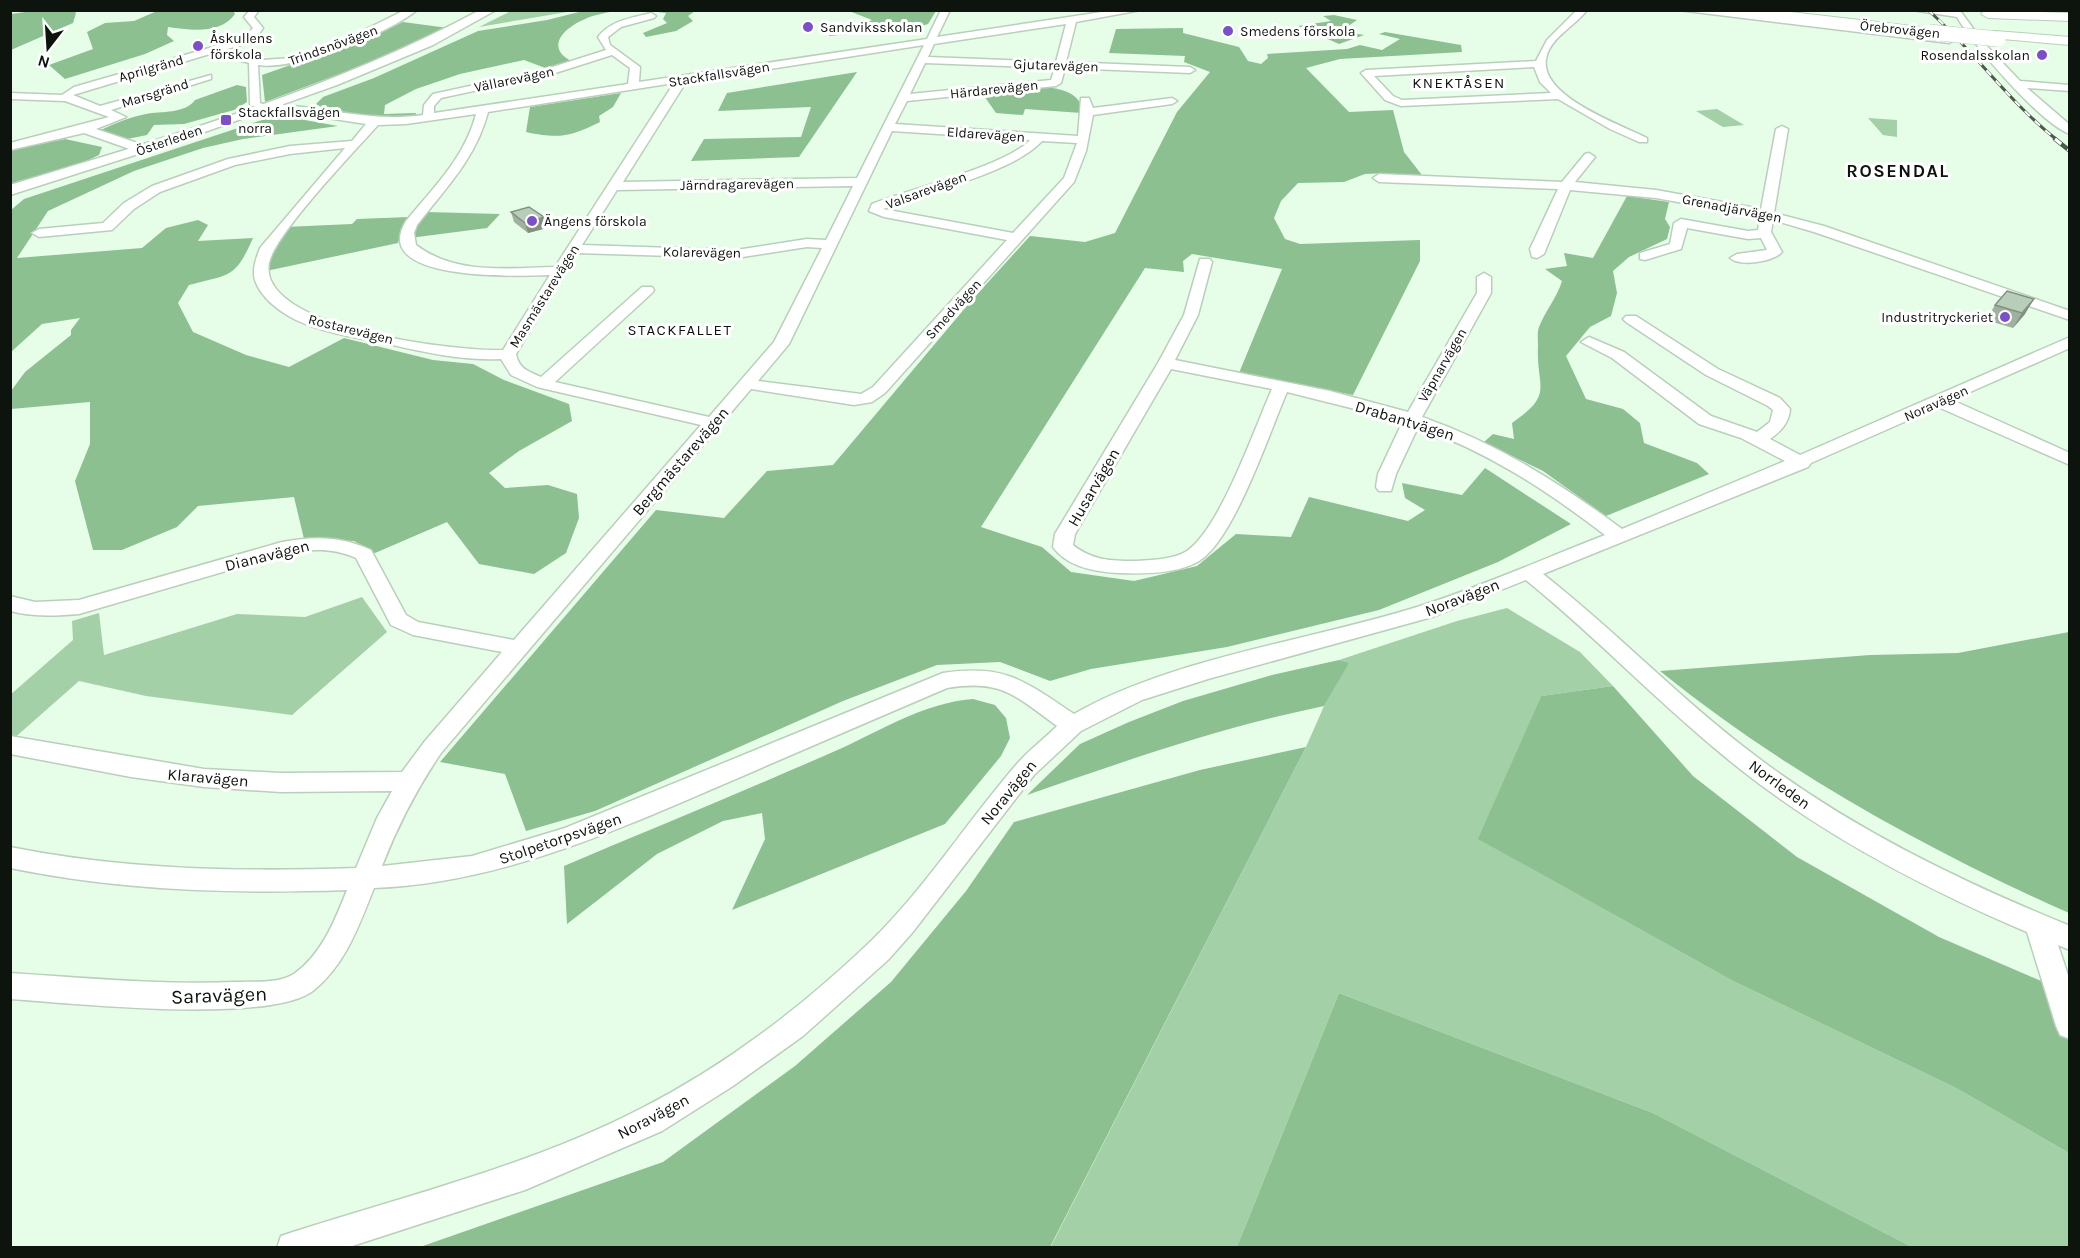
<svg xmlns="http://www.w3.org/2000/svg" width="2080" height="1258" viewBox="0 0 2080 1258" font-family="Karla,sans-serif">
<rect width="100%" height="100%" fill="#e6fde7"/>
<g fill="#a3d0a6">
<polygon points="511,11 511,10 573,11 479,27"/>
<polygon points="1717,109 1744,125 1723,127 1696,111"/>
<polygon points="1868,118 1897,120 1897,137 1883,135"/>
<polygon points="362,597 387,632 292,715 146,696 79,681 11,741 10,695 73,640 72,621 99,613 104,655 237,614 305,617"/>
<polygon points="1507,608 1580,652 1613,686 1541,696 1479,839 1733,981 1956,1088 2069,1153 2069,1247 1912,1247 1653,1113 1339,993 1237,1247 1050,1248 1306,747 1324,706 1348,663 1339,660 1457,621"/>
</g>
<g fill="#8cc090">
<polygon points="40,10 74,11 76,13 73,23 11,50 11,14"/>
<path d="M233,10L235,14C220,35 190,30 168,27L167,35L174,41L145,54L65,79L49,65L93,49L87,32L105,23L134,21L157,11Z"/>
<path d="M583,11H615C605,13 592,15 583,20C562,29 545,49 573,62L548,69L524,60L460,74L416,89L385,105L384,114L416,113L415,117C382,122 346,123 316,104L323,97L374,78L478,31L547,20Z"/>
<polygon points="649,11 695,10 695,11 688,16 693,21 676,31 646,37 643,33 667,23 663,19 666,13"/>
<polygon points="849,11 936,11 928,24 919,27 829,36 832,30 859,26 872,20"/>
<polygon points="1334,15 1357,20 1341,31 1364,35 1339,44 1298,26 1331,21 1323,16"/>
<polygon points="403,22 448,28 398,52 265,102 262,75 373,36"/>
<polygon points="1183,28 1183,33 1239,47 1248,61 1261,64 1268,58 1267,54 1347,49 1360,45 1382,50 1400,39 1379,34 1385,32 1461,45 1462,52 1340,59 1306,68 1349,112 1393,110 1404,152 1425,179 1397,179 1387,173 1365,174 1344,182 1298,183 1281,201 1274,218 1285,239 1300,244 1420,240 1420,261 1353,395 1239,373 1282,269 1192,254 1183,261 1184,272 1145,268 981,527 1042,547 1071,572 1134,581 1197,566 1236,534 1291,537 1309,497 1408,521 1425,510 1405,498 1402,483 1462,495 1485,468 1571,524 1498,562 1379,610 1227,647 1091,669 1050,681 1000,662 937,665 843,701 595,811 526,831 505,774 440,762 656,510 724,518 767,471 833,465 971,301 1030,236 1085,242 1115,233 1177,112 1210,72 1184,62 1185,56 1109,53 1116,29"/>
<polygon points="857,72 799,157 691,161 704,139 801,137 811,107 718,111 727,93"/>
<path d="M237,85L246,87L247,102L234,110L184,124L154,125L147,135L127,139L101,130C115,123 131,117 146,114C161,111 185,114 195,100Z"/>
<path d="M1047,87C1062,89 1083,94 1082,113L1025,109L1023,115L996,113L982,93Z"/>
<path d="M621,93L613,107L599,116L600,122C570,137 559,139 526,132L530,107Z"/>
<path d="M277,115L338,126L243,139L203,148L134,171L48,211L17,258L142,248L166,228L198,220L208,225L198,241L253,238C235,279 230,274 189,285L178,303L193,332L246,355L289,367L344,338L433,360L473,364L504,380L569,404L572,421L519,451L489,473L505,488L548,485L577,494L579,518L566,553L534,574L479,564L447,522L375,553L354,541L304,539L294,497L198,506L177,527L122,550H93L75,481L90,444V402L11,409V391L25,372L71,335V330L80,318L42,324L11,352V210L24,199Z"/>
<polygon points="65,139 102,147 99,155 76,166 11,187 11,150"/>
<path d="M1627,196L1669,202L1665,219L1670,227L1667,239L1629,257L1613,271L1617,293L1611,316L1590,327L1566,356L1586,399L1623,409L1640,423L1644,443L1697,463L1709,474L1606,516L1543,471L1484,442L1493,434L1514,439L1512,423C1555,393 1536,389 1538,346C1538,340 1537,332 1539,327C1545,311 1557,298 1562,281L1545,269L1567,266L1564,253L1593,258Z"/>
<polygon points="427,212 500,214 487,228 410,238"/>
<polygon points="410,217 402,229 398,243 266,271 269,253 285,227 352,224 357,219"/>
<path d="M2069,632V913C1925,849 1784,771 1660,671L1870,655L1958,653Z"/>
<path d="M1339,660L1349,663L1324,706C1222,727 1125,761 1027,795L1080,744L1129,722L1183,701L1272,675Z"/>
<polygon points="1613,686 1693,776 1797,857 1939,937 2069,993 2069,1153 1956,1088 1733,981 1478,839 1541,696"/>
<path d="M973,699L995,705L1006,718L1010,738L1001,756L945,824L732,910L765,839L762,813L723,821L657,854L567,924L564,866C654,828 744,791 833,752C879,732 922,703 973,699Z"/>
<polygon points="1306,747 1050,1247 420,1247 663,1162 795,1066 891,982 966,891 1014,822 1200,770"/>
<polygon points="1339,993 1653,1113 1912,1247 1237,1247"/>
</g>
<g fill="none" stroke-linecap="round" stroke-linejoin="round">
<g stroke="#bacfbb" stroke-width="3">
<g id="minor">
<path d="M250,10H259L254,17L263,28C254,44 240,45 223,50L263,60L291,58L344,40L405,10H417C388,34 295,71 258,65L260,103L270,107L264,110L250,105L249,63L213,53L73,95L100,106L211,75V79L111,110L126,117L96,129L146,146V152H138L84,133L10,150V143L109,117L65,101L10,99V93L62,95L74,87L244,38L253,28L244,17Z"/>
<path d="M941,10H950L937,37L1115,10H1141L1076,22L1066,62L1190,67L1195,70L1190,73L1065,68L1061,83L1056,86L907,101L895,124L1078,136L1081,98H1089L1093,108L1172,98L1177,101L1172,104L1093,115L1086,151L1074,182L885,393L872,402L854,405L751,389L441,753C416,790 398,825 382,866L472,856L565,828L943,673C1006,664 1024,681 1074,714C1172,658 1308,641 1417,607C1481,587 1543,559 1605,535C1546,490 1488,452 1418,427L1396,474L1391,491H1379L1376,487L1378,474L1403,421L1287,392C1270,431 1234,540 1199,561C1177,574 1143,574 1119,573C1096,572 1067,567 1053,547L1055,534L1158,363L1184,315L1200,259H1210L1212,262L1198,315L1175,360L1330,391L1408,412L1477,293V277L1484,273L1491,277V293L1422,417C1498,444 1557,481 1622,529L1785,461L1741,438L1699,424L1612,358L1581,342L1589,337L1624,352L1711,416L1757,432L1770,422L1773,410L1768,406L1706,375L1626,322L1623,319L1626,316H1636L1718,369L1780,398L1790,409C1789,423 1781,431 1770,439L1800,455L2070,337V348L1952,400L2070,453V465L1938,407L1811,463L1808,467L1543,574C1617,632 1682,701 1757,757C1852,829 1960,881 2070,926V950L2058,945L2070,981V1039L2060,1035L2056,1026L2027,932C1926,889 1826,837 1740,769C1665,710 1600,640 1526,580L1432,617L1208,679L1142,700L1081,731L1034,775L912,933L888,960L803,1036L733,1086L662,1131L525,1190L346,1248H277L281,1236L293,1232C409,1195 531,1165 640,1109C723,1067 802,1007 869,943C924,890 966,823 1016,765C1028,751 1044,739 1057,726C1015,696 1002,679 947,688C870,721 793,754 717,787C606,835 496,883 374,888C359,925 346,964 314,990C272,1025 70,1003 10,999V973C86,978 160,985 235,982C254,981 278,984 294,974C322,954 335,920 347,890C233,894 123,891 10,868V847C126,870 239,872 356,868L377,818L392,791L281,792L204,787L131,777L10,754V736L204,769L281,773L402,772L425,741L502,652L413,635L391,625L356,558C332,547 310,549 284,554L79,614C55,616 34,617 10,611V596L35,602L79,600L282,542C314,536 341,536 371,550L406,615L418,622L514,640L701,425L537,387L511,375L501,359C460,361 419,351 379,342C351,337 322,332 296,320C280,312 263,299 256,283C251,271 256,259 260,248L345,148L290,154L235,165L160,192L134,209L112,230L39,237L32,233L39,229L103,223L124,203L152,186L228,159L290,146L352,141L366,124L276,110L269,104L274,101L284,105C331,109 375,122 423,115L424,105L433,94L543,70L606,50L598,37C611,20 632,18 651,13L656,16L654,18L621,27L608,37L610,45L640,67L639,82L927,39ZM1066,24L1056,62L928,57L934,44ZM924,45L857,178L623,182L686,82ZM612,55L630,68L628,84L434,113V106L441,98L549,75ZM925,63L1055,68L1051,80L910,94ZM674,83L555,267C508,268 455,275 416,245L414,233L417,225C446,188 476,158 488,112ZM476,114C465,157 434,187 406,221C368,283 522,276 550,275L503,350C459,352 257,329 269,263C275,234 354,152 378,125L406,124ZM892,131L1030,140C1008,165 908,190 872,204L869,211L884,217L1007,240L873,387L861,394L758,381L789,344ZM1042,141L1077,143L1064,178L1013,233L883,209C926,192 1013,173 1042,141ZM853,186L826,240L807,239L736,250L582,245L617,190ZM807,247L822,248L774,342L709,417L555,382L652,293L654,290L652,287H642L541,377C528,371 519,369 516,354L577,253L736,258ZM1171,369L1272,389C1254,429 1221,527 1187,551C1173,560 1150,560 1134,561C1111,561 1091,560 1073,545L1075,534Z"/>
<path d="M1577,10H1587C1576,25 1552,37 1547,55C1534,95 1620,124 1647,138V142H1639L1610,129L1558,99L1401,106L1385,100L1361,73L1366,70L1536,61L1547,40ZM1534,67L1540,82L1551,93L1402,100L1393,96L1374,76Z"/>
<polygon points="1678,10 1711,10 1949,37 1954,40 1949,43"/>
<path d="M1912,10H1962L1961,12L1983,42L2020,81L2070,85V91L2027,88L2070,125V134C2042,125 1972,44 1957,17Z"/>
<path d="M1782,126L1788,129L1774,213L1824,226L2070,311V320L1814,232L1773,220L1771,232L1782,252C1773,262 1740,267 1730,258L1737,254L1767,250L1761,238L1748,239L1687,228L1681,249L1645,260L1640,259V253L1670,244L1674,223L1681,219L1748,231L1758,230L1760,217L1656,198L1570,190L1544,254L1537,258L1532,257L1530,249L1558,189L1379,182L1373,178L1379,174L1562,182L1585,154L1589,153L1595,157L1575,182L1656,190L1761,209L1776,129Z"/>
</g>
</g>
<g stroke="#bacfbb" stroke-width="3">
<path id="major" d="M480,10H496L433,45L337,85L185,139L10,195V185C169,137 333,89 480,10Z"/>
</g>
<g stroke="#bacfbb" stroke-width="2">
<g id="highway">
<polygon points="1725,10 1774,10 1929,28 1936,32 1929,36 1732,14"/>
<polygon points="1985,10 2070,13 2070,21 1988,18 1981,14"/>
<polygon points="1995,31 2070,37 2070,45 1990,38 1988,35 1990,32"/>
</g>
</g>
<use href="#minor" fill="#fff" fill-rule="evenodd"/>
<use href="#major" fill="#fff" fill-rule="evenodd"/>
<use href="#highway" fill="#fff" fill-rule="evenodd"/>
<g stroke="#4d594e" stroke-width="3">
<path id="rail-far1" d="M1928,10C1974,51 2009,102 2057,140"/>
</g>
<g stroke="#4d594e" stroke-width="4.5">
<polyline id="rail" points="2055,139 2070,151"/>
</g>
<use href="#rail-far1" stroke="#fff" stroke-width="2" stroke-dasharray="7" stroke-linecap="butt"/>
<use href="#rail" stroke="#fff" stroke-width="3" stroke-dasharray="8" stroke-linecap="butt"/>
<g stroke="#bacfbb" stroke-width="16" stroke-linecap="butt">
<polyline id="highway-bridge" points="1929,32 1998,39"/>
</g>
<use href="#highway-bridge" stroke="#fff" stroke-width="15"/>
</g>
<g fill="#9fb19f">
<polygon points="511,212 544,217 547,228 528,233 514,222"/>
<polygon points="1995,305 2025,314 2013,328 1986,320"/>
</g>
<g fill="#829082">
<polygon points="544,217 547,228 528,233 525,223"/>
<polygon points="2034,299 2025,314 2013,328 2022,313"/>
</g>
<g fill="#b9ceb9" stroke="#829082" stroke-width="1.5">
<polygon points="529,207 544,217 525,223 511,212"/>
<polygon points="2007,291 2034,299 2022,313 1995,305"/>
</g>
<g fill="#7b4fc8" stroke="#fff" stroke-width="2">
<circle cx="808" cy="27" r="6"/>
<circle cx="1228" cy="31" r="6"/>
<circle cx="198" cy="46" r="6"/>
<circle cx="2042" cy="55" r="6"/>
<rect x="220" y="114" width="12" height="12" rx="3"/>
<circle cx="532" cy="221" r="6"/>
<circle cx="2005" cy="317" r="6"/>
</g>
<g text-anchor="middle" stroke-width="6" stroke-linejoin="round" paint-order="stroke">
<g font-size="14" fill="#0d140d" stroke="#fff" text-anchor="start">
<text x="820" y="32">Sandviksskolan</text>
<text x="1240" y="36">Smedens förskola</text>
<text x="210" y="43">Åskullens<tspan x="210" dy="16">förskola</tspan></text>
<text x="2030" y="60" text-anchor="end">Rosendalsskolan</text>
<text x="238" y="117">Stackfallsvägen<tspan x="238" dy="16">norra</tspan></text>
<text x="544" y="226">Ängens förskola</text>
<text x="1993" y="322" text-anchor="end">Industritryckeriet</text>
</g>
<g font-size="14" fill="#0d140d" stroke="#fff">
<text transform="translate(1900 29) rotate(6)" y="5">Örebrovägen</text>
<text transform="translate(333 45) rotate(-20)" y="5">Trindsnövägen</text>
<text transform="translate(1056 65) rotate(2)" y="5">Gjutarevägen</text>
<text transform="translate(151 68) rotate(-16)" y="5">Aprilgränd</text>
<text transform="translate(719 74) rotate(-9)" y="5">Stackfallsvägen</text>
<text transform="translate(514 79) rotate(-12)" y="5">Vällarevägen</text>
<text transform="translate(994 89) rotate(-6)" y="5">Härdarevägen</text>
<text transform="translate(155 93) rotate(-17)" y="5">Marsgränd</text>
<text transform="translate(986 134) rotate(4)" y="5">Eldarevägen</text>
<text transform="translate(169 140) rotate(-19)" y="5">Österleden</text>
<text transform="translate(737 184) rotate(-1)" y="5">Järndragarevägen</text>
<text transform="translate(926 190) rotate(-20)" y="5">Valsarevägen</text>
<text transform="translate(1732 208) rotate(11)" y="5">Grenadjärvägen</text>
<text transform="translate(702 252) rotate(1)" y="5">Kolarevägen</text>
<text transform="translate(544 296) rotate(-58)" y="5">Masmästarevägen</text>
<text transform="translate(953 309) rotate(-48)" y="5">Smedvägen</text>
<text transform="translate(351 329) rotate(14)" y="5">Rostarevägen</text>
<text transform="translate(1442 365) rotate(-60)" y="5">Väpnarvägen</text>
<text transform="translate(1936 403) rotate(-24)" y="5">Noravägen</text>
</g>
<g font-size="15" letter-spacing="1.5" fill="#0d140d" stroke="#fff">
<text x="1459" y="88">KNEKTÅSEN</text>
<text x="680" y="335">STACKFALLET</text>
</g>
<g font-size="16" fill="#0d140d" stroke="#fff">
<text transform="translate(1405 420) rotate(17)" y="6">Drabantvägen</text>
<text transform="translate(680 461) rotate(-49)" y="6">Bergmästarevägen</text>
<text transform="translate(1093 487) rotate(-60)" y="6">Husarvägen</text>
<text transform="translate(267 555) rotate(-14)" y="6">Dianavägen</text>
<text transform="translate(1462 597) rotate(-21)" y="6">Noravägen</text>
<text transform="translate(208 777) rotate(5)" y="6">Klaravägen</text>
<text transform="translate(1780 784) rotate(36)" y="6">Norrleden</text>
<text transform="translate(1008 792) rotate(-51)" y="6">Noravägen</text>
<text transform="translate(560 838) rotate(-19)" y="6">Stolpetorpsvägen</text>
<text transform="translate(653 1116) rotate(-28)" y="6">Noravägen</text>
</g>
<g font-size="18" font-weight="bold" letter-spacing="1.5" fill="#0d140d" stroke="#fff">
<text x="1898" y="177">ROSENDAL</text>
</g>
<g font-size="20" fill="#0d140d" stroke="#fff">
<text transform="translate(219 995) rotate(-2)" y="7">Saravägen</text>
</g>
</g>
<rect width="2080" height="1258" fill="none" stroke="#0d140d" stroke-width="24"/>
<g transform="translate(48 48) rotate(197)" stroke="#ffffff" stroke-width="4.5" paint-order="stroke">
<path d="M0-4.5L10 22L0 15L-10 22Z" fill="#0d140d"/>
<text y="-9" font-size="16" font-weight="bold" text-anchor="middle" fill="#0d140d">N</text>
</g>
</svg>
